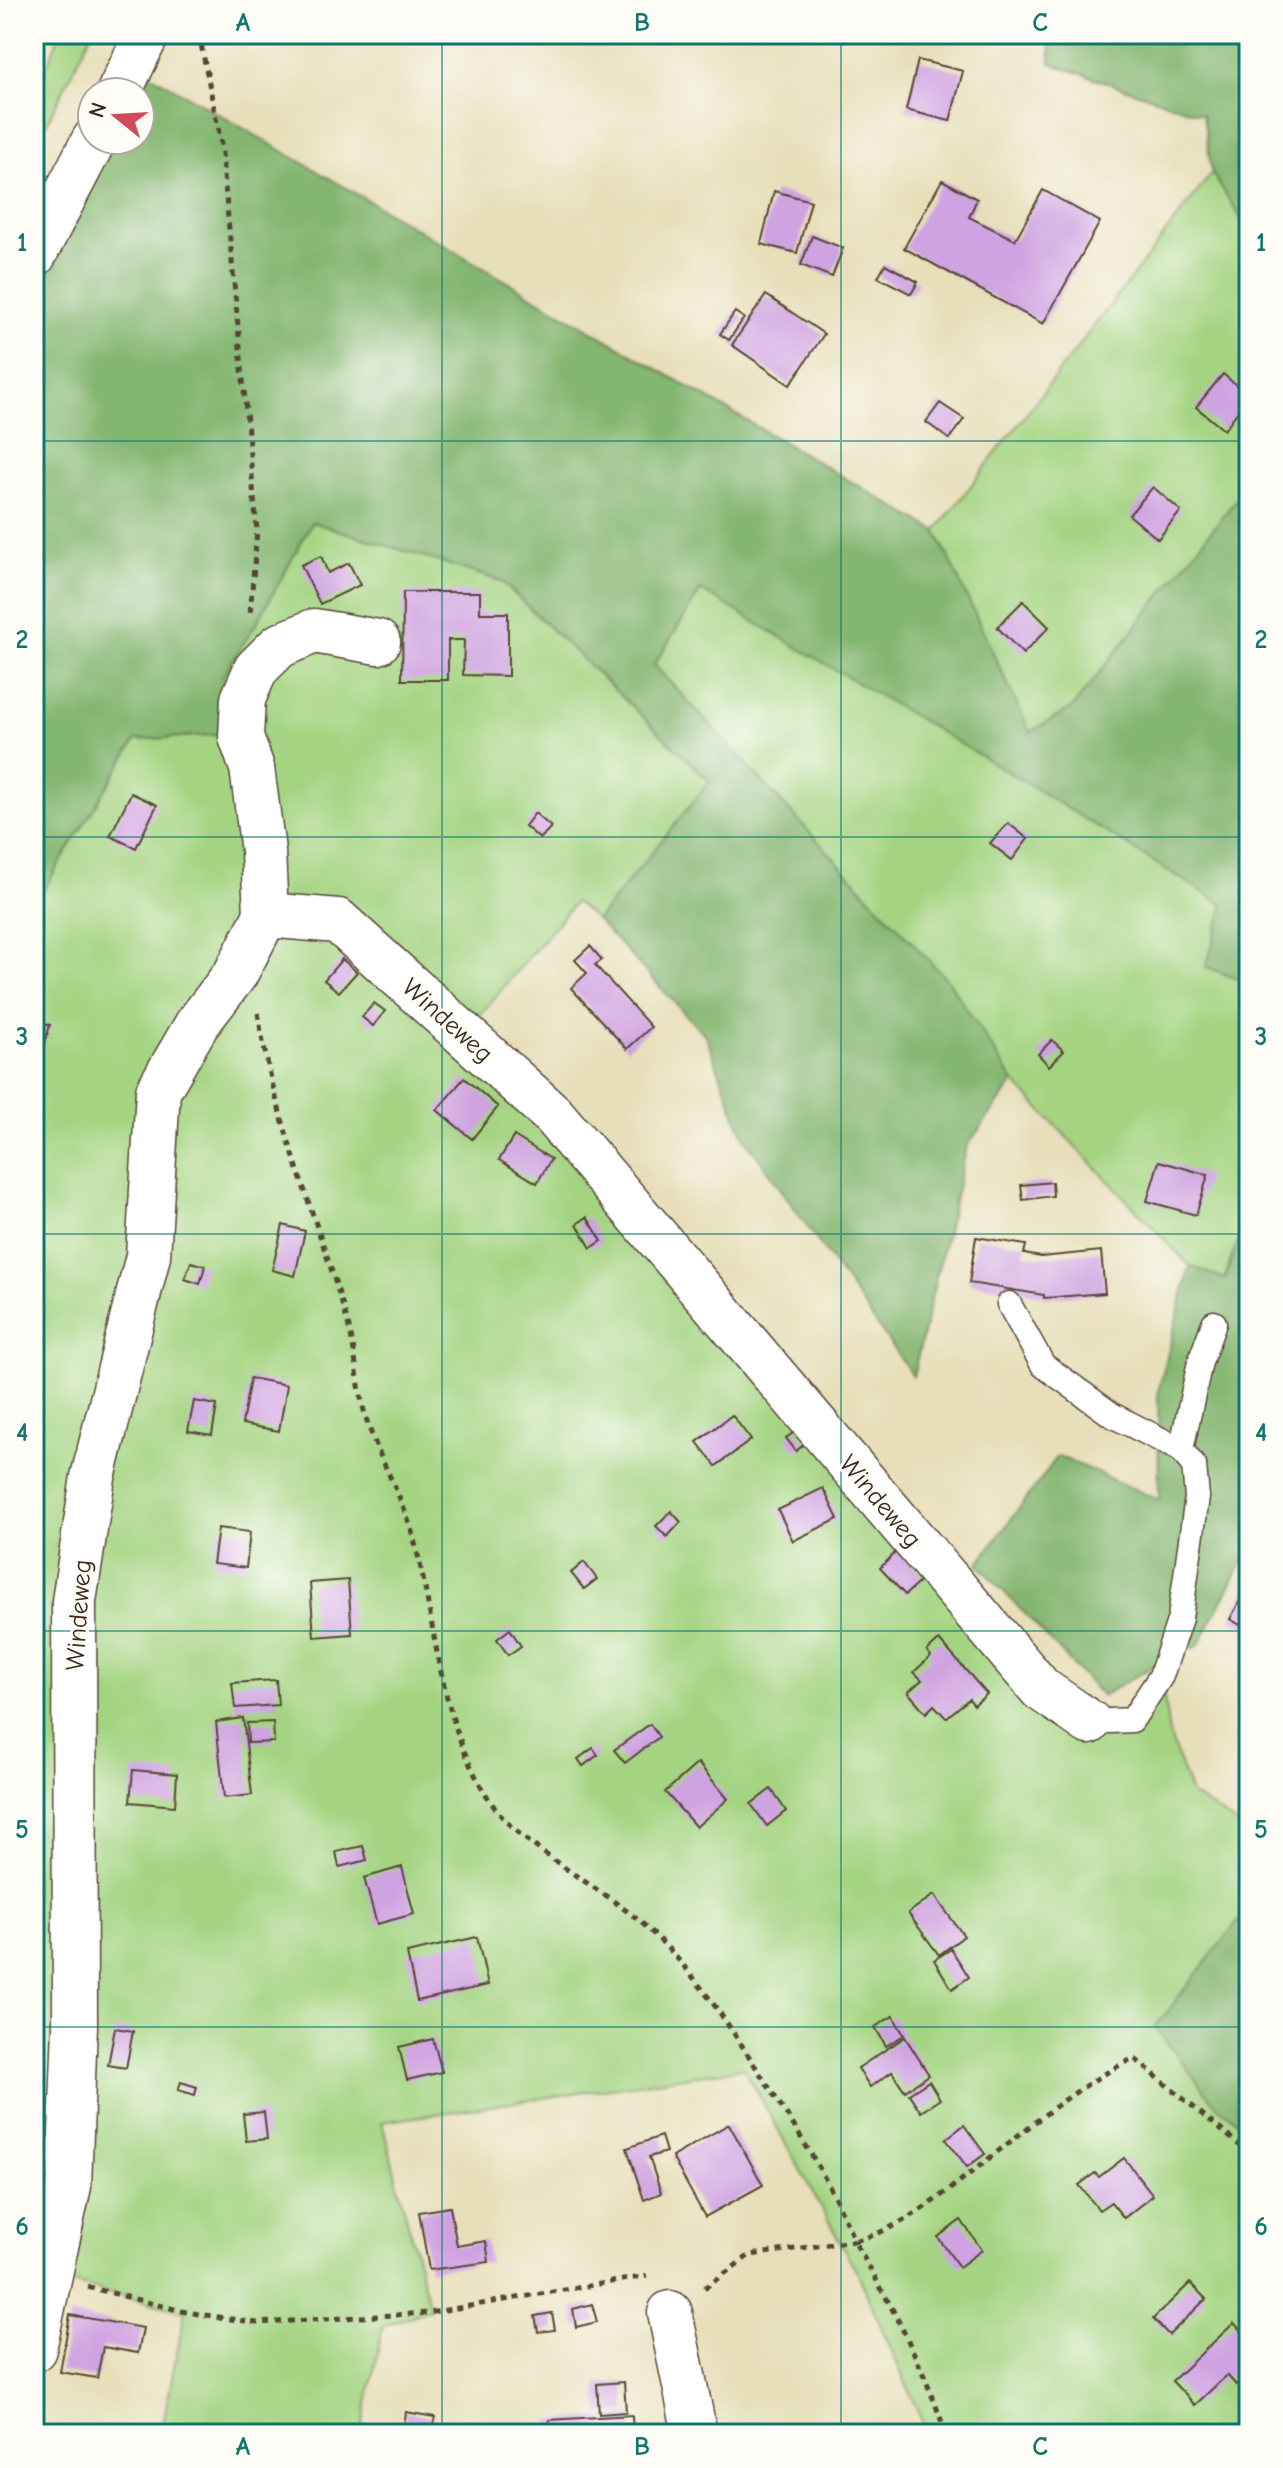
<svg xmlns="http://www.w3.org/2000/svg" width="1283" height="2468" viewBox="0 0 1283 2468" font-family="'Comic Neue',sans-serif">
<rect width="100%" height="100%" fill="#fdfcf7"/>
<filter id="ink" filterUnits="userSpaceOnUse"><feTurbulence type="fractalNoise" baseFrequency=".0125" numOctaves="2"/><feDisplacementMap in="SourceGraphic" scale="16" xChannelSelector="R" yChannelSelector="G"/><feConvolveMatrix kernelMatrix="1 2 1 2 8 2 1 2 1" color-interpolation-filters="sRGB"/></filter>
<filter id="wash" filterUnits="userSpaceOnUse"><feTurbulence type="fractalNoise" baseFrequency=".006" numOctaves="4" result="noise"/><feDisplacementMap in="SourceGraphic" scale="32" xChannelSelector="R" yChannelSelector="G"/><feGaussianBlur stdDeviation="1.8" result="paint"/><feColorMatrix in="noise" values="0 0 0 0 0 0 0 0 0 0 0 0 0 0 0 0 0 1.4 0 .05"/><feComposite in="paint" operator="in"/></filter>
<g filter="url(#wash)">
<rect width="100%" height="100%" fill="#e7dfb9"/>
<g fill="#a4d482" stroke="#707f50" stroke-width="2">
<polygon points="60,34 91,34 34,149 34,97"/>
<polygon points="1212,173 1249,231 1249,483 1072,708 1030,733 936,531"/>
<polygon points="312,522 501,581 711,782 597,920 575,902 464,1034 1041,1689 1131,1720 1161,1676 1169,1734 1191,1794 1249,1832 1249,1907 1238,1924 1215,2104 1249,2130 1249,2434 928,2434 859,2276 744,2068 382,2122 430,2309 383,2326 361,2434 161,2434 185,2312 49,2277 34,2349 34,905 136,740 224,734 223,675 259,619"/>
<polygon points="701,590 1023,781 1224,905 1207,967 1249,983 1249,1208 1224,1279 1190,1266 1014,1082 949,982 654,665"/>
</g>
<g fill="#83b670" stroke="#5f7047" stroke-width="2">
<polygon points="1051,34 1249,34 1249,231 1212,173 1203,115 1050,63"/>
<polygon points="133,64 936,531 1030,732 1072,708 1249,483 1249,983 1206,967 1224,905 1023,781 701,590 654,665 949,982 1014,1082 967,1146 913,1376 744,1137 706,1036 597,920 710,781 501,581 312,522 259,619 223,675 224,734 136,740 34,905 34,255 94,140 140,140 140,92"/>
<polygon points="1249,1208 1249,1550 1198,1646 1168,1657 1102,1696 978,1564 1058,1456 1159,1500 1158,1392 1190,1266 1225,1279"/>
<polygon points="1249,1907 1249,2130 1215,2104 1155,2027"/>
</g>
<g id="blocks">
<g fill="#cfa2e1">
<polygon points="918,60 963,71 950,121 906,110"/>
<polygon points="942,180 977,199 969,217 1015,240 1043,190 1100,222 1043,324 904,248"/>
<polygon points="774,191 811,201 797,253 761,244"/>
<polygon points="812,236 843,248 832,277 801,265"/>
<polygon points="885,264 918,282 911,294 878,277"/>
<polygon points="766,295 824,334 790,385 732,345"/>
<polygon points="735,312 744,318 729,340 720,334"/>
<polygon points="1223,374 1249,396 1224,430 1196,407"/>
<polygon points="940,403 964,419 949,439 926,422"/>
<polygon points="1153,487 1181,511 1158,539 1129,515"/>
<polygon points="321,556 328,573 349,563 360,585 320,604 301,565"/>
<polygon points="403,592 480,592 480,613 508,613 508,676 463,675 464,640 448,640 448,680 402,680"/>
<polygon points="1023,601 1049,627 1023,654 997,627"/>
<polygon points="131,793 157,805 136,848 110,836"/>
<polygon points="535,813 551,827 540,839 525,826"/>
<polygon points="1008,823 1028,839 1012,860 990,843"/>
<polygon points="590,946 602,960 595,965 651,1027 627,1049 571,988 587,973 575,960"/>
<polygon points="342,959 357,972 339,992 324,980"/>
<polygon points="374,1003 385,1011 373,1026 362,1017"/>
<polygon points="34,1020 50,1025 35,1079 34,1079"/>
<polygon points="1052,1040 1064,1051 1049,1066 1038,1054"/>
<polygon points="464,1078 498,1107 472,1139 437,1110"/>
<polygon points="514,1136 551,1159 537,1183 499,1160"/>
<polygon points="1159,1161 1208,1175 1196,1215 1147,1201"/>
<polygon points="1052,1182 1053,1196 1023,1200 1021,1185"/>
<polygon points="587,1217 602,1241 591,1248 577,1224"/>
<polygon points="283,1225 305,1231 295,1276 272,1270"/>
<polygon points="976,1237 1026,1245 1024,1254 1041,1257 1101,1251 1105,1293 1044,1298 1044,1295 969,1283"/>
<polygon points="191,1262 205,1266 200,1284 185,1279"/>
<polygon points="250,1378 287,1385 279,1431 242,1424"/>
<polygon points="194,1401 217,1405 212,1435 188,1431"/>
<polygon points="732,1415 751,1440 716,1466 697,1442"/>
<polygon points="796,1431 806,1443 796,1451 786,1438"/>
<polygon points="823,1488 838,1519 793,1541 778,1510"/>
<polygon points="671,1511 681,1522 667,1537 656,1526"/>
<polygon points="218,1528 250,1532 246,1568 213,1564"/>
<polygon points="898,1550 924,1578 905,1595 880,1568"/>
<polygon points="584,1562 597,1579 584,1589 571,1573"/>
<polygon points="348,1580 352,1634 314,1637 310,1583"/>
<polygon points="1249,1584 1249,1630 1230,1619"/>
<polygon points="510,1629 521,1646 508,1655 497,1639"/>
<polygon points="939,1640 987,1694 974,1705 969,1699 946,1718 934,1705 926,1713 908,1692 922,1680 914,1672 931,1656 927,1651"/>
<polygon points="276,1680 278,1705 235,1708 232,1683"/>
<polygon points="243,1718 252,1795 224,1798 216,1722"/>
<polygon points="273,1722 274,1742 248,1743 247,1723"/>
<polygon points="650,1724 659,1737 625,1763 614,1750"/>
<polygon points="593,1748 598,1755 583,1766 578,1759"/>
<polygon points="698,1763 728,1799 696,1827 665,1792"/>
<polygon points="133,1770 177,1774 175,1806 130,1802"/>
<polygon points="771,1789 786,1811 767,1826 751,1804"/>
<polygon points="363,1846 367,1860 339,1867 336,1852"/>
<polygon points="402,1867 414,1914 377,1924 364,1878"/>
<polygon points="934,1895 964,1936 939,1955 908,1913"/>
<polygon points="477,1937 488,1985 417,2001 407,1953"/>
<polygon points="951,1949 969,1977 952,1989 934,1960"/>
<polygon points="893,2016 904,2035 886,2046 875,2027"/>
<polygon points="115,2028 133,2031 126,2068 108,2065"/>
<polygon points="905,2037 929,2075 905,2091 892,2072 870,2087 858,2068"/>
<polygon points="433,2039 442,2072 407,2080 399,2047"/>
<polygon points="929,2081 940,2099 921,2112 909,2094"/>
<polygon points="181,2082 197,2087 195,2095 178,2090"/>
<polygon points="264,2112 267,2139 246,2141 243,2114"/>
<polygon points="729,2124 763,2185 705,2217 672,2157"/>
<polygon points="964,2125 985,2154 967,2167 946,2139"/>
<polygon points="661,2136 666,2152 649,2157 661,2193 644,2200 627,2148"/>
<polygon points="1124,2158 1153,2195 1124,2218 1111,2202 1099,2210 1079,2185 1095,2173 1099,2177"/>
<polygon points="450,2207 457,2246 486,2241 489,2262 429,2270 419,2212"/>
<polygon points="961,2220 982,2250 959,2267 938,2237"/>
<polygon points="1190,2283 1206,2299 1169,2335 1153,2319"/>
<polygon points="592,2304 597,2322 576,2327 573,2309"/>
<polygon points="552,2313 555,2330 538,2332 535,2316"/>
<polygon points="70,2315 143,2328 138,2353 103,2347 97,2378 60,2372"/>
<polygon points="1234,2323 1249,2339 1249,2354 1245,2358 1249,2363 1249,2374 1236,2385 1227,2375 1195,2405 1172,2381"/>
<polygon points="624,2382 626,2412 599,2414 597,2384"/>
<polygon points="406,2412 435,2417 432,2431 404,2426"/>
<polygon points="632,2415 633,2434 550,2434 549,2420"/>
</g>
</g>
</g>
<g filter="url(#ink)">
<use href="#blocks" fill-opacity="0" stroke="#554535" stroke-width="2"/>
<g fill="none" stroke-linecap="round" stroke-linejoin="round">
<g stroke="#554535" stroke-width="27">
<g id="service">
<polyline points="1009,1304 1043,1365 1112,1415 1181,1450 1194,1466 1197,1497 1180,1618 1161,1676 1132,1720 1089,1722"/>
<polyline points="1181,1450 1200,1362 1214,1323"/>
</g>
</g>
<g stroke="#554535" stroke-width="47">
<g id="minor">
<polyline points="266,915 263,851 252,768 241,737 243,699 256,669 279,646 314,631 378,642"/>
<polyline points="670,2313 695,2434"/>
<polyline points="34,2349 69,2186 75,2026 74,1601 93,1477 148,1256 158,1091 197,1024 236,973 266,915 338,921 552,1114 1041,1689 1089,1722"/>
</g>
</g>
<g stroke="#554535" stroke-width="47">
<g id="secondary">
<polyline points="119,92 147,34"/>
<polyline points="34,255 94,140"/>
</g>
</g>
<g stroke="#554535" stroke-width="5" stroke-dasharray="6 6" stroke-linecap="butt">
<polyline points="199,34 221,143 257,530 250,614"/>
<path d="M258,1013C274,1121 318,1219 348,1324C357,1356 357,1390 367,1421C379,1459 401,1494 412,1532C438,1625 437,1726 495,1808C523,1848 604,1889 644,1925C693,1969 726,2021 761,2075C796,2129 831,2181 854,2241L750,2255L702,2290"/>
<polyline points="88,2287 186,2312 257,2323 428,2313 647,2276"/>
<path d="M946,2434C922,2363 892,2305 854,2241C895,2231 931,2204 964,2178C1019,2136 1072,2088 1134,2058L1249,2153"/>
</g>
<use href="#service" stroke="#fff" stroke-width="24"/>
<use href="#minor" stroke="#fff" stroke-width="44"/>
<use href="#secondary" stroke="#fff" stroke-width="44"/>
</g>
</g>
<path fill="none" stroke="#0f766e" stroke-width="2" stroke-opacity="0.55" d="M442,34V2434M841,34V2434M34,441H1249M34,837H1249M34,1234H1249M34,1631H1249M34,2027H1249"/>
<g text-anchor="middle" stroke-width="6" stroke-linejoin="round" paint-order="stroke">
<g font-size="26" fill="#3b2a1e" stroke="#fdfcf7">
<text transform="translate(448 1020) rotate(42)" y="9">Windeweg</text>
<text transform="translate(881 1501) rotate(50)" y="9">Windeweg</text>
<text transform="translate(78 1615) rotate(-86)" y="9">Windeweg</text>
</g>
</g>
<rect width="1283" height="2468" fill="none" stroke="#fdfcf7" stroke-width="88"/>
<g transform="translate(116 116) rotate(288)"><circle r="38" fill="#fdfcf7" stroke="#afa8a0" stroke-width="2"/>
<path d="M0-6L14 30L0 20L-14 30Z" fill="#d1495b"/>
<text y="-12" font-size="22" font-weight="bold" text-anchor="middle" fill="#3b2a1e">N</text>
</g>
<rect x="44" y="44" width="1195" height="2380" fill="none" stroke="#0f766e" stroke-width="3"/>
<g font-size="26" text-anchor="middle" font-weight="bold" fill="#0f766e">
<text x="243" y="31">A</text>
<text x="642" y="31">B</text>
<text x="1040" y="31">C</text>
<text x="22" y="251">1</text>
<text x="1261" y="251">1</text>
<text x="22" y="648">2</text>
<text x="1261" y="648">2</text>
<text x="22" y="1045">3</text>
<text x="1261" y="1045">3</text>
<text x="22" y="1441">4</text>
<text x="1261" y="1441">4</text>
<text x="22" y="1838">5</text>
<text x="1261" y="1838">5</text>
<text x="22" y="2235">6</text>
<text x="1261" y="2235">6</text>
<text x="243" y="2455">A</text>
<text x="642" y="2455">B</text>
<text x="1040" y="2455">C</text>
</g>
</svg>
